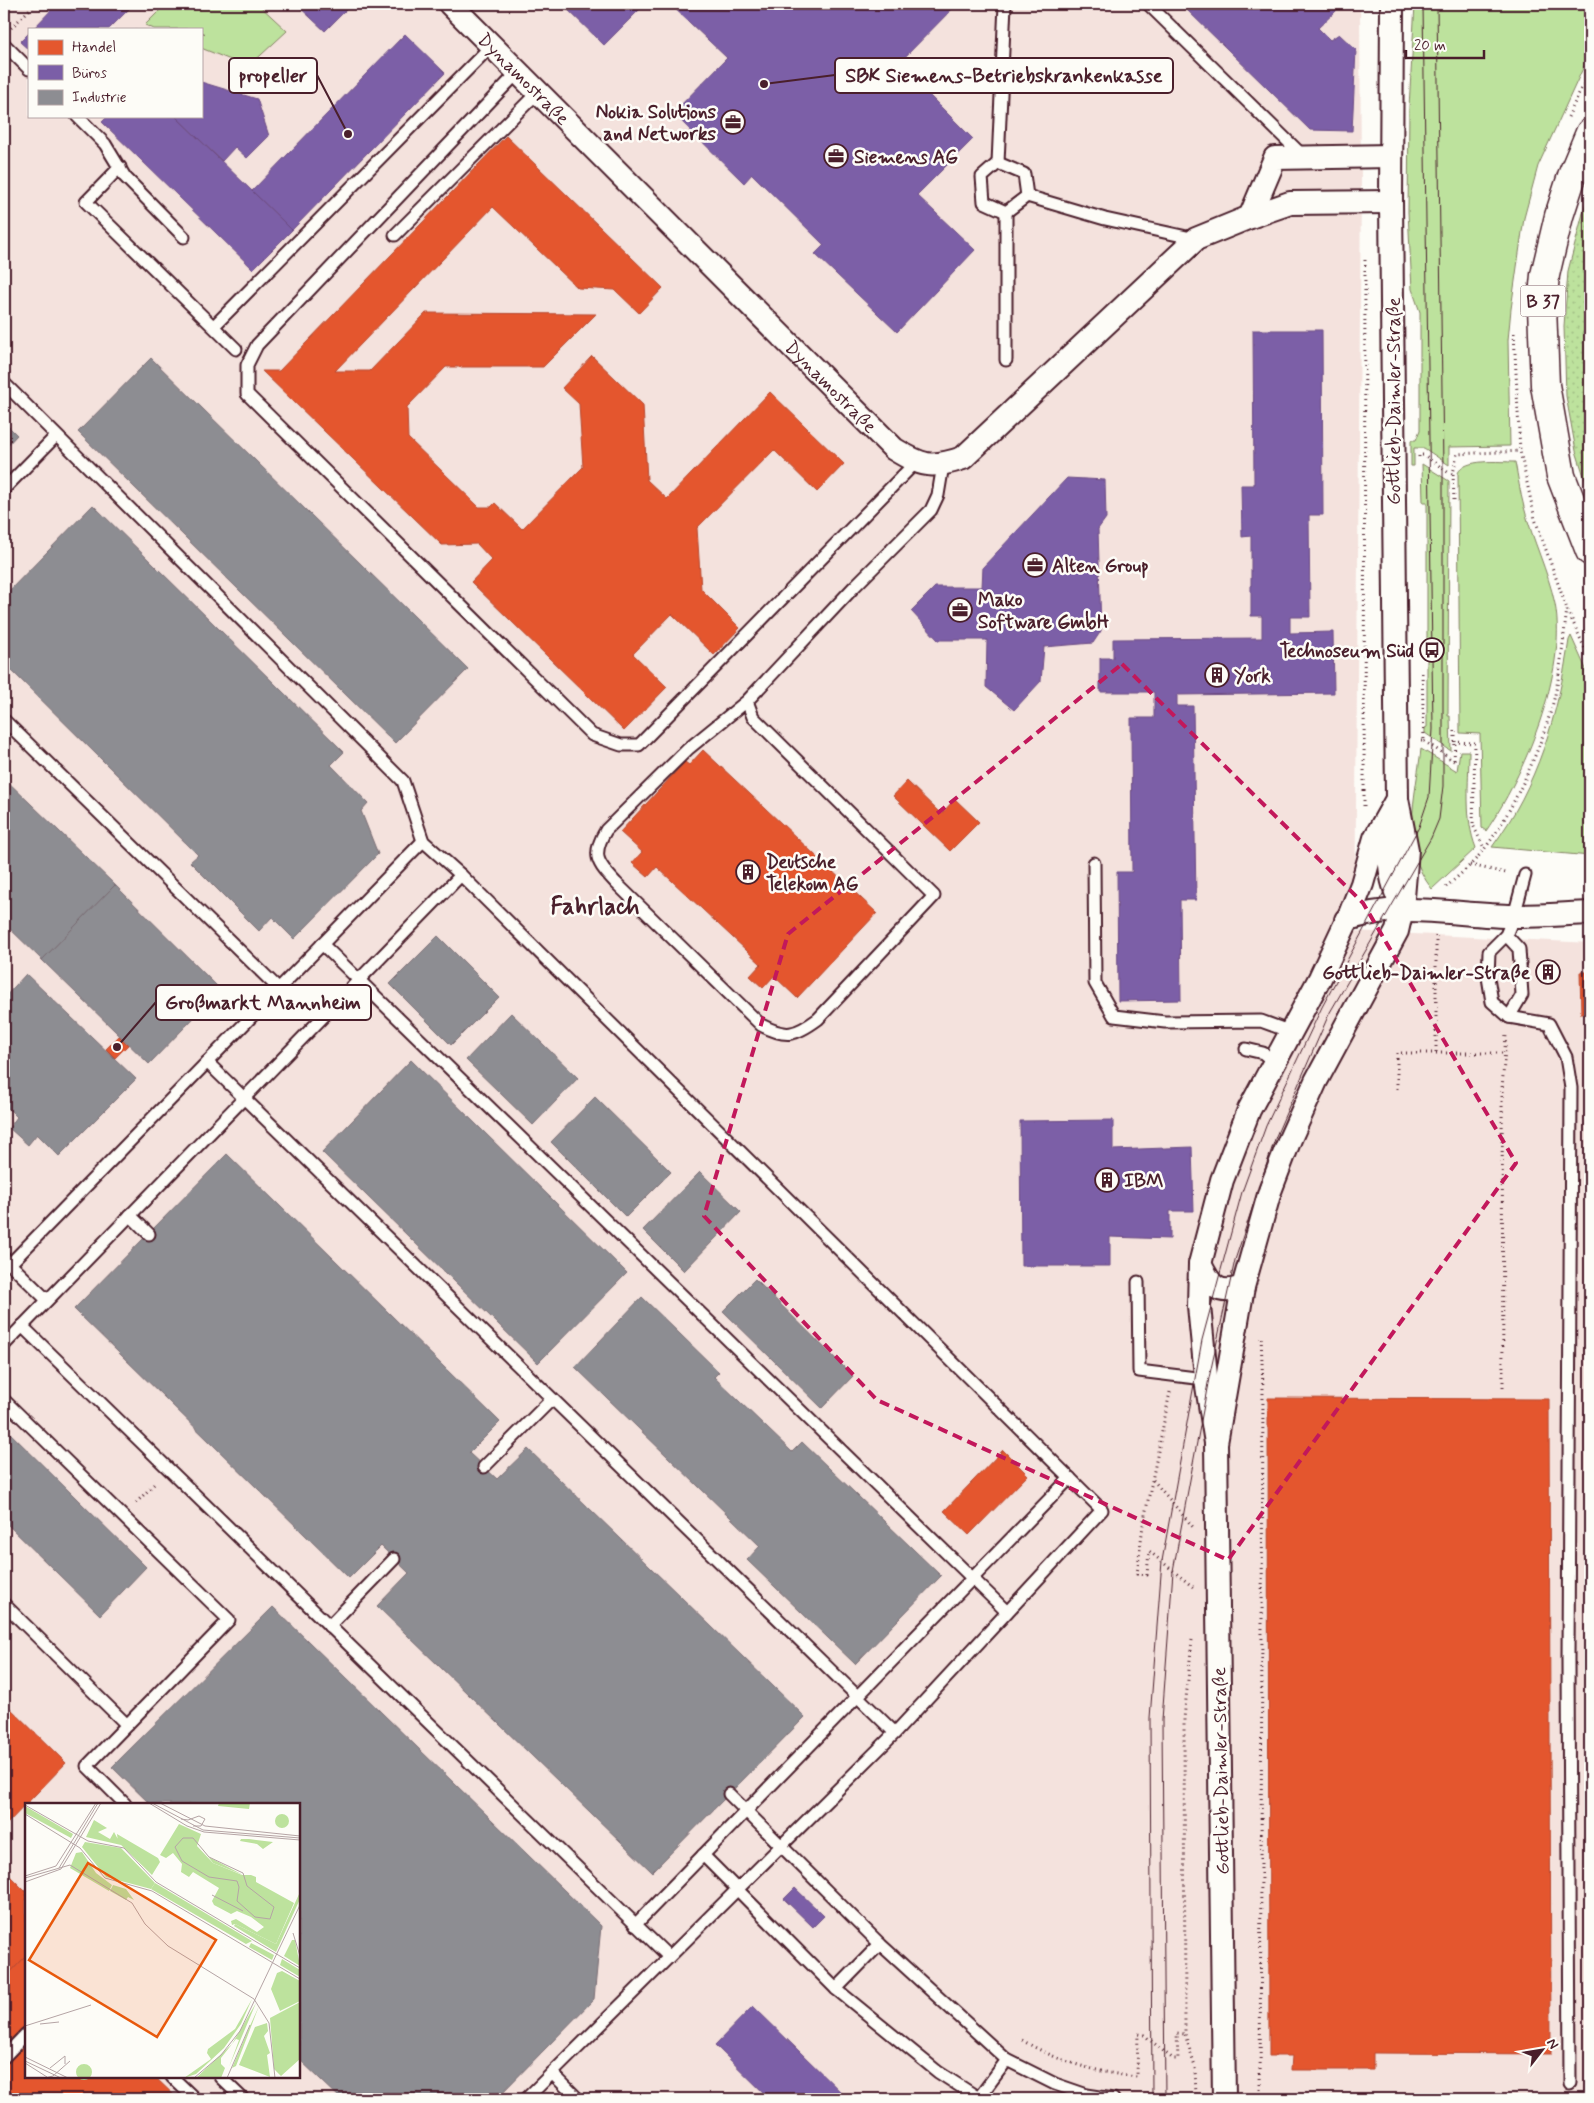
<svg xmlns="http://www.w3.org/2000/svg" width="1594" height="2103" viewBox="0 0 1594 2103" font-family="Mynerve,sans-serif">
<defs>
<pattern id="park-dots" width="8" height="8" patternUnits="userSpaceOnUse" patternTransform="scale(1.25)"><rect width="8" height="8" fill="#bde29d"/><path d="M2 2h.1M6 6h.1" fill="none" stroke="#a4c187" stroke-width="1.8" stroke-linecap="round"/></pattern>
</defs>
<rect width="100%" height="100%" fill="#fdfcf7"/>
<filter id="ink" filterUnits="userSpaceOnUse"><feTurbulence type="fractalNoise" baseFrequency=".02" numOctaves="2"/><feDisplacementMap in="SourceGraphic" scale="10" xChannelSelector="R" yChannelSelector="G"/><feConvolveMatrix kernelMatrix="1 2 1 2 8 2 1 2 1" color-interpolation-filters="sRGB"/></filter>
<g filter="url(#ink)">
<path fill="#f4e2dd" fill-rule="evenodd" d="M4,4H1360L1361,184L1355,931L1590,943V2099H4ZM29,29H201V116H29ZM26,1804H299V2077H26Z"/>
<g fill="#bde29d" stroke="#848064">
<polygon points="166,4 258,4 287,31 248,67 201,48 201,29 154,29 145,25"/>
<polygon points="1415,4 1590,4 1590,53 1538,166 1524,218 1511,309 1508,340 1510,446 1449,447 1449,465 1424,448 1414,448 1414,466 1411,466 1411,440 1416,440 1420,430 1420,312 1412,289 1408,212 1409,107"/>
<path d="M1515,462C1518,477 1520,492 1524,507C1532,539 1548,571 1555,604C1568,671 1524,776 1486,831L1482,828L1480,734L1460,733L1458,473C1464,458 1500,462 1515,462Z"/>
<polygon points="1422,464 1449,481 1448,716 1450,716 1451,751 1425,733 1425,728 1427,727 1427,502 1423,502"/>
<path d="M1571,636L1590,678V856L1492,847C1538,785 1558,715 1569,640Z"/>
<path d="M1421,749L1457,771L1460,751H1469C1469,783 1464,817 1476,848L1432,889C1399,848 1416,796 1421,749Z"/>
</g>
<polygon fill="url(#park-dots)" stroke="#848064" points="1590,186 1590,495 1576,451 1566,396 1564,326 1568,271"/>
<g fill="#e4572e" stroke="#b6462d">
<polygon points="506,136 663,288 639,313 615,290 578,288 493,207 335,371 370,371 426,313 596,314 543,367 446,367 407,407 408,438 479,507 491,507 495,503 522,529 583,467 579,404 562,388 592,356 643,405 647,480 667,499 770,392 844,464 817,492 774,450 697,528 701,589 740,628 714,655 672,614 633,654 667,687 624,731 471,582 492,560 477,544 442,545 262,371 279,371"/>
<polygon points="703,750 877,913 797,998 774,976 763,988 750,976 761,964 657,867 648,877 632,863 642,852 620,832 685,762 689,765"/>
<polygon points="907,781 941,814 955,799 979,822 950,851 893,796"/>
<polygon points="1558,964 1558,979 1539,980 1538,965"/>
<polygon points="1580,972 1590,972 1590,1014 1581,1014"/>
<polygon points="119,1036 128,1045 115,1058 106,1049"/>
<polygon points="1268,1398 1549,1399 1551,2054 1373,2053 1373,2070 1291,2070 1292,2056 1269,2056"/>
<polygon points="1003,1450 1028,1475 969,1535 944,1511"/>
<polygon points="4,1702 66,1763 4,1827"/>
<polygon points="4,1870 26,1892 26,1956 4,1979"/>
<polygon points="26,1956 26,2077 155,2077 178,2099 4,2099 4,1979"/>
</g>
<g fill="#7b5ea7" stroke="#6c4b82">
<polygon points="57,4 134,4 109,29 33,29"/>
<polygon points="296,4 352,4 325,31"/>
<polygon points="562,4 645,4 604,45"/>
<polygon points="670,4 957,4 898,64 973,139 917,195 975,250 897,332 815,254 824,245 752,174 744,183 673,113 727,58"/>
<polygon points="1184,4 1336,4 1336,11 1318,28 1330,40 1339,34 1356,50 1352,131 1310,130 1184,7"/>
<polygon points="29,33 29,50 20,42"/>
<polygon points="405,34 445,73 292,230 252,191"/>
<polygon points="201,82 257,99 269,136 247,158 235,147 222,161 175,116 201,116"/>
<polygon points="108,116 175,116 292,230 253,269 102,122"/>
<polygon points="1253,330 1322,330 1323,515 1309,515 1310,617 1290,617 1290,633 1333,632 1334,693 1177,695 1177,706 1193,706 1196,900 1180,900 1181,1000 1118,1001 1117,872 1132,872 1131,718 1154,718 1154,692 1100,692 1100,658 1113,658 1113,639 1262,638 1262,616 1251,616 1251,536 1242,537 1241,485 1254,485"/>
<polygon points="1067,478 1105,480 1106,518 1098,529 1101,631 1093,643 1044,647 1041,681 1014,710 986,687 987,640 938,640 911,611 935,587 982,587 983,567"/>
<polygon points="1113,1120 1113,1150 1192,1147 1194,1211 1170,1211 1170,1239 1110,1237 1110,1266 1021,1266 1020,1121"/>
<polygon points="795,1888 824,1916 813,1927 784,1899"/>
<polygon points="753,2006 848,2099 770,2099 715,2045"/>
</g>
<g fill="#8d8d92" stroke="#796c73">
<polygon points="151,358 468,669 395,743 78,432"/>
<polygon points="4,422 17,435 4,449"/>
<polygon points="93,505 344,752 331,765 368,803 361,811 378,854 294,939 272,917 259,931 190,862 198,855 4,663 4,596"/>
<polygon points="4,778 115,885 42,960 4,923"/>
<polygon points="115,885 221,990 149,1064 42,960"/>
<polygon points="438,936 499,997 451,1045 390,984"/>
<polygon points="26,974 136,1079 59,1156 37,1134 28,1145 9,1128 17,1117 4,1104 4,998"/>
<polygon points="511,1013 578,1078 533,1125 466,1060"/>
<polygon points="411,1060 627,1273 538,1363 322,1152"/>
<polygon points="595,1097 671,1172 626,1217 551,1142"/>
<polygon points="227,1154 500,1422 469,1453 484,1467 497,1479 528,1449 805,1717 652,1872 377,1606 409,1573 381,1546 349,1578 74,1309"/>
<polygon points="700,1172 741,1212 684,1271 643,1230"/>
<polygon points="755,1279 853,1376 822,1408 723,1311"/>
<polygon points="642,1297 719,1372 714,1377 792,1452 802,1442 941,1576 855,1664 747,1560 760,1546 575,1367"/>
<polygon points="4,1427 146,1567 100,1615 4,1521"/>
<polygon points="273,1607 601,1926 594,1999 496,2099 341,2099 299,2059 299,1804 150,1804 112,1767"/>
</g>
<g fill="none" stroke-linecap="round" stroke-linejoin="round">
<g stroke="#4a1f2b" stroke-width="15">
<g id="service">
<polyline points="1148,4 1303,156"/>
<polyline points="4,44 29,69"/>
<polyline points="519,71 257,345 247,365 247,394 592,735 621,745 639,745 916,462"/>
<polyline points="77,116 105,144 125,177 184,237"/>
<polyline points="998,163 1005,4"/>
<polygon points="998,163 1024,174 1027,196 1006,212 984,202 982,177"/>
<polyline points="120,167 86,202 236,349"/>
<polyline points="1027,196 1105,219 1196,239"/>
<polyline points="395,235 539,91"/>
<polyline points="214,326 492,45"/>
<polyline points="1006,360 1006,212"/>
<polyline points="4,383 403,781 423,841 461,875 1102,1510 895,1733 526,2099"/>
<polyline points="4,489 56,436"/>
<path d="M747,701L688,749L606,830C591,855 597,863 616,883L761,1025C786,1038 795,1036 818,1019L934,896L753,717L747,701L854,587L931,510L938,495L943,465"/>
<polyline points="4,720 279,989"/>
<polyline points="1094,863 1095,983 1114,1016 1165,1022 1261,1021 1291,1032"/>
<polyline points="1525,875 1514,916 1506,935 1489,952 1488,977 1492,1002 1509,1017 1549,1024 1566,1057 1571,1088 1568,1660 1570,2084"/>
<polyline points="1506,935 1519,949 1522,995 1509,1017"/>
<polyline points="322,944 1007,1612"/>
<polyline points="1246,1049 1263,1053 1275,1063"/>
<polyline points="207,1062 895,1733"/>
<polyline points="130,1215 149,1234"/>
<polyline points="4,1258 47,1300"/>
<polyline points="10,1264 423,841"/>
<polyline points="1138,1282 1139,1371 1196,1378 1210,1377"/>
<polyline points="22,1326 669,1957"/>
<polyline points="4,1345 461,875"/>
<polyline points="4,1400 229,1620 87,1766 125,1804"/>
<polyline points="484,1467 552,1399"/>
<polyline points="4,1604 127,1725"/>
<polyline points="329,1626 394,1559"/>
<polyline points="729,1794 880,1944 1007,2060 1055,2084 1087,2095 1113,2099"/>
<polyline points="703,1855 836,1989 938,2072 980,2099"/>
<polyline points="635,1925 1070,1478"/>
<polyline points="836,1989 880,1944"/>
<polyline points="4,2057 26,2034"/>
<polyline points="552,2073 578,2099"/>
<polyline points="172,2077 195,2099"/>
<polyline points="220,2077 243,2099"/>
<polyline points="978,2099 1007,2060"/>
</g>
</g>
<g stroke="#4a1f2b" stroke-width="26">
<g id="minor">
<path id="s1" d="M450,4L894,449C922,466 931,469 963,458L1196,239L1250,217L1290,203L1391,202"/>
<polyline points="1250,217 1275,158 1391,156"/>
<path d="M1393,819C1386,848 1388,873 1399,900"/>
<path d="M1346,920C1400,900 1457,916 1514,916C1539,916 1565,914 1590,913"/>
<path d="M1200,1264C1211,1286 1217,1296 1243,1287"/>
<polyline points="1216,1443 1243,1287 1270,1191 1290,1139 1316,1081 1397,931 1402,909 1407,850 1397,799 1391,202 1392,4"/>
<polyline points="1224,2099 1216,1443 1207,1386 1199,1306 1200,1264 1222,1180 1249,1110 1320,978 1350,914 1362,884 1375,838 1397,799"/>
</g>
</g>
<g stroke="#4a1f2b" stroke-width="31">
<polyline id="primary" points="1590,133 1572,176 1559,216 1545,275 1542,307 1545,385 1561,476 1590,551"/>
</g>
<g stroke="#4a1f2b" stroke-width="3" stroke-dasharray="1 4" stroke-linecap="butt">
<polyline points="11,28 35,4"/>
<polyline points="201,38 204,31"/>
<polyline points="1568,117 1590,70"/>
<polyline points="1514,333 1520,451 1535,519 1567,609 1590,660"/>
<polyline points="1419,457 1419,455 1424,455 1449,473 1453,474"/>
<polyline points="1454,500 1453,474 1457,454 1520,451"/>
<polyline points="1455,731 1455,742 1475,743 1473,825 1484,848"/>
<polyline points="1421,741 1424,741 1422,673"/>
<polyline points="1424,741 1454,761"/>
<polyline points="1454,760 1455,742"/>
<polyline points="1364,806 1365,257"/>
<polyline points="1470,865 1506,873"/>
<path d="M1446,887C1456,878 1467,869 1476,859C1508,824 1541,749 1553,703C1561,672 1563,640 1567,609"/>
<polyline points="1436,1052 1436,936"/>
<polyline points="1397,1089 1397,1053 1503,1053"/>
<polyline points="1503,1387 1502,1089 1506,1035"/>
<polyline points="1170,1392 1143,1525 1137,1574 1147,1575 1149,1551 1193,1587"/>
<polyline points="1153,1480 1193,1527"/>
<polyline points="136,1503 156,1482"/>
<polyline points="1192,1640 1184,1719 1185,2034 1195,2067 1196,2099"/>
<path d="M1022,2040C1058,2062 1096,2072 1137,2077L1138,2034L1144,2035L1173,2059H1178L1177,2033L1185,2034"/>
<polyline points="1260,2099 1263,1389 1261,1335"/>
</g>
<use href="#service" stroke="#fdfcf7" stroke-width="11"/>
<use href="#minor" stroke="#fdfcf7" stroke-width="22"/>
<use href="#primary" stroke="#fdfcf7" stroke-width="28"/>
<g stroke="#4a1f2b" stroke-width="1">
<polyline points="1152,2099 1150,1718 1162,1561 1202,1340 1242,1192 1266,1126 1322,1007 1419,827 1429,797 1433,729 1423,4"/>
<polyline points="1165,2099 1162,1720 1173,1571 1209,1378 1235,1260 1276,1136 1329,1014 1431,838 1439,819 1443,786 1443,469 1437,4"/>
</g>
</g>
</g>
<path fill="none" stroke="#c2185b" stroke-width="4" stroke-dasharray="10 6" stroke-linejoin="round" d="M1122,664L1363,903L1516,1163L1228,1560L877,1400L704,1216L788,934Z"/>
<defs>
<g id="office-ring" transform="scale(1.25)"><circle r="9.5" fill="#fdfcf7" stroke="#4a1f2b" stroke-width="1.5"/><path d="M-6-3h4V-5.5h4V-3h4V5H-6ZM-1-4.5V-3h2v-1.5ZM-6 0V1H6V0Z" fill="#4a1f2b"/></g>
<g id="bus-ring" transform="scale(1.25)"><circle r="9.5" fill="#fdfcf7" stroke="#4a1f2b" stroke-width="1.5"/><path d="M-5-6H5V4H4V6H2V4H-2V6H-4V4H-5ZM-3.5-4V0h7V-4ZM-3.5 1.2v1.5H-2V1.2ZM2 1.2v1.5H3.5V1.2Z" fill="#4a1f2b"/></g>
<g id="building-ring" transform="scale(1.25)"><circle r="9.5" fill="#fdfcf7" stroke="#4a1f2b" stroke-width="1.5"/><path d="M-4-6H4V6H1V3H-1V6H-4ZM-2.5-4.3h1.7v1.8h-1.7ZM.8-4.3h1.7v1.8H.8ZM-2.5-1h1.7V.8h-1.7ZM.8-1h1.7V.8H.8Z" fill="#4a1f2b"/></g>
</defs>
<g fill-rule="evenodd">
<use href="#office-ring" x="733" y="122"/>
<use href="#office-ring" x="836" y="156"/>
<use href="#office-ring" x="1035" y="565"/>
<use href="#office-ring" x="960" y="610"/>
<use href="#bus-ring" x="1432" y="650"/>
<use href="#building-ring" x="1217" y="675"/>
<use href="#building-ring" x="748" y="872"/>
<use href="#building-ring" x="1548" y="972"/>
<use href="#building-ring" x="1107" y="1180"/>
</g>
<g text-anchor="middle" stroke-width="5" stroke-linejoin="round" paint-order="stroke">
<rect fill="#fdfcf7" stroke="#806168" stroke-width="1" x="1520.5" y="285.5" width="45" height="31" rx="4"/>
<g font-size="18" font-weight="bold" fill="#4a1f2b">
<text x="1543" y="307">B 37</text>
</g>
<g font-size="19" fill="#4a1f2b" stroke="#fdfcf7">
<text dy="7" stroke="none"><textPath href="#s1" startOffset="105">Dynamostraße</textPath></text>
<text dy="7" stroke="none"><textPath href="#s1" startOffset="540">Dynamostraße</textPath></text>
<text transform="translate(1393 401) rotate(-90)" y="7">Gottlieb-Daimler-Straße</text>
<text transform="translate(1220 1771) rotate(-91)" y="7">Gottlieb-Daimler-Straße</text>
</g>
<g font-size="19" font-weight="bold" fill="#4a1f2b" stroke="#fdfcf7" text-anchor="start">
<text x="716" y="118" text-anchor="end">Nokia Solutions<tspan x="716" dy="22">and Networks</tspan></text>
<text x="854" y="163">Siemens AG</text>
<text x="1052" y="572">Alten Group</text>
<text x="978" y="606">Mako<tspan x="978" dy="22">Software GmbH</tspan></text>
<text x="1414" y="657" text-anchor="end">Technoseum Süd</text>
<text x="1234" y="682">York</text>
<text x="766" y="868">Deutsche<tspan x="766" dy="22">Telekom AG</tspan></text>
<text x="1530" y="979" text-anchor="end">Gottlieb-Daimler-Straße</text>
<text x="1124" y="1187">IBM</text>
</g>
<g font-size="24" font-weight="bold" fill="#4a1f2b" stroke="#fdfcf7">
<text x="595" y="914">Fahrlach</text>
</g>
</g>
<g transform="translate(25 1803)">
<rect width="275" height="275" fill="#fdfcf7"/>
<path d="M194,0H225L224,6L193,3ZM250 18a7 7 0 1 1 14 0a7 7 0 1 1-14 0ZM69,17L82,25L73,29L85,36L89,29L96,42L61,34ZM92,31L133,55L135,59L127,72L93,39ZM216,36H224L248,39L238,46L232,41L215,38ZM173,40L184,54L218,72L188,60ZM57,49L71,70L87,82L84,88L45,65L51,50ZM130,80L227,138L221,141L126,86ZM88,82L101,86L109,97L103,94L101,97L85,88ZM275,89V96L251,149L209,123L210,121L251,141ZM267,137H270L275,163L259,153ZM226,140L249,152L247,157L224,144ZM257,156L275,167V174L255,162ZM257,168L275,178V198L255,208L246,186L252,170ZM227,196L216,221L199,245L171,271L159,275L186,256L182,250L183,246L210,226ZM275,199V256L256,273L249,266L245,215ZM231,200L204,264L214,237L211,236L196,255V261L200,265L196,275H171L207,241ZM234,203L211,263L207,265L224,225ZM242,220L243,228L239,233L245,250L242,252L245,274L214,262L230,224ZM51 269a8 8 0 1 1 16 0a8 8 0 1 1-16 0Z" fill="#bde29d"/>
<path d="M0,3L48,31L46,35L0,10ZM154,21L176,31L172,43L188,60L217,72H226L231,74V79L269,100L251,141L210,121L207,122L206,118L211,116L232,129L239,124L226,114L212,108L206,111L189,102L187,98L194,85L168,69L164,74L156,69L157,61L148,50L141,55L135,52ZM60,39L96,45L130,80L126,86L81,74L57,44Z" fill="#bde29d"/>
<path fill="none" stroke="#b5a4a5" stroke-width="1" d="M124,0L162,23L179,29L275,37M127,0L178,27L275,35M135,0L180,23L275,33M0,2L63,38L99,45L131,79L275,165M0,11L55,45L80,75L127,88L275,176M156,16L163,17L174,13L180,16L176,23H168M158,35H168L184,54L218,70L222,83L249,104L245,116L230,114L212,98L214,84L212,78L184,74L157,58L150,44ZM34,65L73,0M0,73L31,63L71,0M0,75L45,62L107,100L120,121L143,143L229,196L244,220L250,275M0,79L36,66L76,0M187,92L218,108M268,130L275,153M15,221L34,219M0,223L66,202M0,254L43,275M0,258L36,275M0,260L22,274M25,265L40,253V261M20,275L28,273L45,258M169,275L196,252L215,228L275,102M202,275L225,222"/>
<path fill="#e8590c" fill-opacity="0.15" stroke="#e8590c" stroke-width="2.5" d="M63,60L191,137L132,234L4,157Z"/>
<rect width="275" height="275" fill="none" stroke="#4a1f2b" stroke-width="2.5"/>
</g>
<path fill="none" stroke="#4a1f2b" stroke-width="2" d="M348 134L317 75M764 84L835 75M117 1047L156 1002"/>
<g fill="#4a1f2b" stroke="#fdfcf7" stroke-width="2">
<circle cx="348" cy="134" r="5"/>
<circle cx="764" cy="84" r="5"/>
<circle cx="117" cy="1047" r="5"/>
</g>
<g fill="#fdfcf7" stroke="#4a1f2b" stroke-width="2">
<rect x="229" y="58" width="88" height="35" rx="5"/>
<rect x="835" y="58" width="338" height="35" rx="5"/>
<rect x="156" y="985" width="215" height="35" rx="5"/>
</g>
<g font-size="20" text-anchor="middle" font-weight="bold" fill="#4a1f2b">
<text x="273" y="82">propeller</text>
<text x="1004" y="82">SBK Siemens-Betriebskrankenkasse</text>
<text x="263" y="1009">Großmarkt Mannheim</text>
</g>
<rect width="1594" height="2103" fill="none" stroke="#fdfcf7" stroke-width="20"/>
<rect x="10" y="10" width="1574" height="2083" fill="none" stroke="#4a1f2b" stroke-width="2" filter="url(#ink)"/>
<rect x="28" y="28" width="175" height="90" fill="#fdfcf7" stroke="#b5a4a5"/>
<rect x="38" y="40" width="25" height="15" fill="#e4572e" stroke="#b5a4a5"/>
<text x="72" y="52" font-size="15" fill="#4a1f2b">Handel</text>
<rect x="38" y="65" width="25" height="15" fill="#7b5ea7" stroke="#b5a4a5"/>
<text x="72" y="78" font-size="15" fill="#4a1f2b">Büros</text>
<rect x="38" y="90" width="25" height="15" fill="#8d8d92" stroke="#b5a4a5"/>
<text x="72" y="102" font-size="15" fill="#4a1f2b">Industrie</text>
<g transform="translate(1542 2050) rotate(59)" stroke="#fdfcf7" stroke-width="4" paint-order="stroke">
<path d="M0-4L9 19L0 12L-9 19Z" fill="#4a1f2b"/>
<text y="-8" font-size="14" font-weight="bold" text-anchor="middle" fill="#4a1f2b">N</text>
</g>
<path d="M1406 50v8h78v-8" fill="none" stroke="#4a1f2b" stroke-width="2.5"/>
<text x="1414" y="50" font-size="15" fill="#4a1f2b" stroke="#fdfcf7" stroke-width="4" paint-order="stroke">20 m</text>
</svg>
